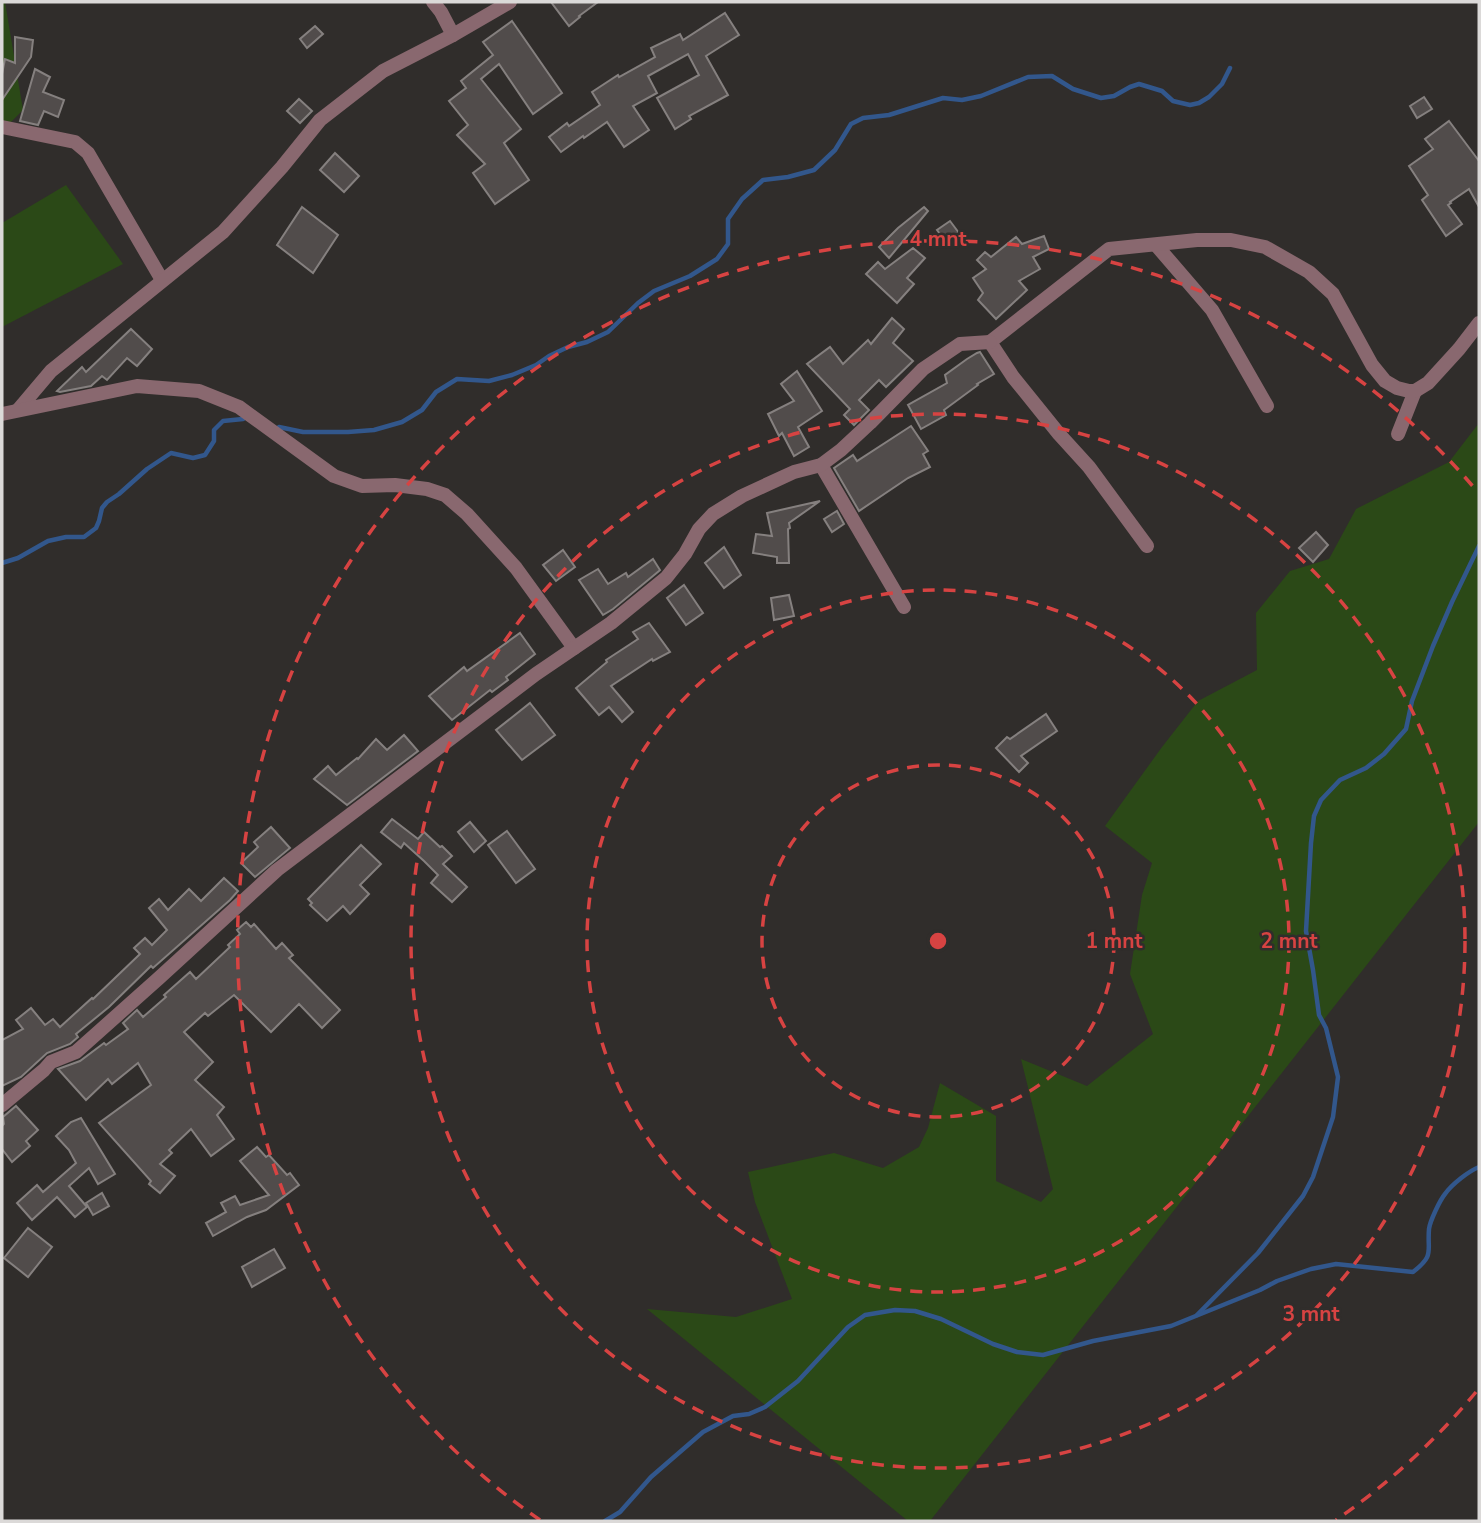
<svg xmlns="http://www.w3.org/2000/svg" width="1481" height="1523" viewBox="0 0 1481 1523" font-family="'Nunito Sans',sans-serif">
<rect width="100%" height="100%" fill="#302d2b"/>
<g fill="#2b4917">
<polygon points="2,2 5,2 23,110 2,131"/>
<polygon points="66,185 123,264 2,327 2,223"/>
<polygon points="1479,423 1479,822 930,1521 908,1521 647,1309 736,1317 792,1299 755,1202 748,1172 834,1153 883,1168 919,1147 928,1128 940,1083 996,1116 996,1181 1041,1202 1053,1189 1021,1059 1087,1086 1153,1034 1130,974 1142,895 1152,863 1105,826 1162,747 1198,701 1257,670 1256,613 1290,571 1329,559 1356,509 1449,462"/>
</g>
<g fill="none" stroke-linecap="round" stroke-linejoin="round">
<g stroke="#32578c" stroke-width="4.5">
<polyline points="279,427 303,432 348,432 374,430 402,422 422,410 436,392 457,379 489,381 512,375 536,365 549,356 568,347 587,342 608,332 638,303 654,291 690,276 717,259 728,244 728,219 742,199 763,180 788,177 814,170 835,150 851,124 863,118 889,115 943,98 962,100 981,96 1028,77 1052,76 1073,89 1101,98 1114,96 1130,87 1139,84 1162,91 1173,101 1190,105 1199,103 1209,97 1222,84 1230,68"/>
<polyline points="2,563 18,558 48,541 66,537 84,537 96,528 99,521 102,508 107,502 119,494 147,469 171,453 193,458 205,455 214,441 214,430 223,421 243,419"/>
<polyline points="1197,1315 1258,1253 1303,1196 1313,1177 1333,1117 1338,1077 1326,1028 1319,1015 1313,970 1306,931 1311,843 1314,816 1321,800 1340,780 1366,768 1384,754 1406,729 1412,701 1433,646 1452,602 1479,546"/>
<path d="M605,1521L620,1512L651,1477L703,1432L733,1416L749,1414L765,1407L798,1381L848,1327L865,1315L895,1310L915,1311L941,1319L993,1344L1017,1352L1043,1355L1093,1341L1171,1326L1260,1290L1277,1281L1311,1269L1336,1264L1413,1272C1435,1255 1427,1252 1429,1229C1430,1221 1440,1200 1445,1194C1452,1184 1469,1171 1479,1167"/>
</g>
</g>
<g fill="#514c4b" stroke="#85807f" stroke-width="2">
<polygon points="551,2 598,2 579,16 580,17 569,26"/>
<polygon points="725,13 739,35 706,56 728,95 689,116 691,119 675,129 657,98 699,75 688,54 648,76 657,93 633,106 649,130 624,147 607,122 584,138 583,136 561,152 549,137 567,123 569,126 600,105 592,92 618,75 619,77 655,57 651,48 680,34 683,40"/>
<polygon points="512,21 562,93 533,114 499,64 481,79 521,129 504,143 529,180 495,204 473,173 485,164 457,135 468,125 449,101 466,88 461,81 493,55 483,42"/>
<polygon points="315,26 323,34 307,48 300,39"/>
<polygon points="15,37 33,40 31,57 2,100 2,74 5,59 15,63"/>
<polygon points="35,69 50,77 43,92 64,100 58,117 44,111 38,125 20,121"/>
<polygon points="1424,97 1432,109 1417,118 1410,106"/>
<polygon points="299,99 312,111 300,123 287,111"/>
<polygon points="1449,121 1479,161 1479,207 1469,189 1450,202 1451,203 1448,205 1462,224 1446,236 1422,200 1428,195 1409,166 1433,149 1425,139"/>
<polygon points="335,153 359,176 344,192 320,170"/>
<polygon points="302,207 338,235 313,273 277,245"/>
<polygon points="924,207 928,211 889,258 879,247 898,228"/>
<polygon points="950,221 959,233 947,243 937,230"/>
<polygon points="1044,236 1049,249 1033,257 1040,269 1019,281 1027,290 996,319 978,300 983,293 973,278 986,269 977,260 985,252 991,257 1016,237 1022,244"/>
<polygon points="913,248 925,258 907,278 914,284 897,303 866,274 878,262 885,269"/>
<polygon points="892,318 904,329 893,343 913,361 886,387 879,380 859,400 869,410 854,425 844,415 850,409 807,364 830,347 843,364 868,340 871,344"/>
<polygon points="131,329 152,349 137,366 127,358 107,380 102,376 91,386 60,392 57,391 82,367 86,372"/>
<polygon points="980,352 994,374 977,384 978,385 944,410 946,415 921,429 908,405 947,383 945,375 967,359 977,353"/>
<polygon points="797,371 822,411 798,427 809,447 794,456 782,433 779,436 768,414 794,401 781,384"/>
<polygon points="911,426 928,451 923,454 930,467 908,478 859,511 834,468 853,455 857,461"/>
<polygon points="820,501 789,523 790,528 788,529 789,563 777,563 777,557 753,553 756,534 772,536 767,513"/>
<polygon points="837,511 844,524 832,532 824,519"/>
<polygon points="1316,532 1328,545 1313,562 1299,548"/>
<polygon points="724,547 741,575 724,588 705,563"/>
<polygon points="563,550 575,567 556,581 543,565"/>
<polygon points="653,559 660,570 659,571 613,609 603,615 579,580 598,569 608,584 626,573 628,577"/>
<polygon points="684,585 703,613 686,625 667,598"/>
<polygon points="789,595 794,616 774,620 771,598"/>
<polygon points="649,623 670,652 653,661 652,659 611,686 633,712 622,722 609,707 599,715 576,688 607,662 606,660 638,639 633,632"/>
<polygon points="520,633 535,654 506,677 508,680 492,692 490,690 452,720 429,696 464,667 467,671"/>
<polygon points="530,703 555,735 522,760 496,730"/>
<polygon points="1046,714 1057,731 1021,756 1028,763 1019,772 996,748 1007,737 1010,739"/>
<polygon points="404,735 418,751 347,805 314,779 328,766 336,775 357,758 358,759 376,739 387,750"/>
<polygon points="392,819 418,839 424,832 440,847 442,846 452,856 443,864 467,887 452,902 431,883 438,875 424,861 404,843 401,848 381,832"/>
<polygon points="470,822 486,841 474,852 458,832"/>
<polygon points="271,827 290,848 255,877 241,863 258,847 254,842"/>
<polygon points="507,831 535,869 516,883 488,845"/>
<polygon points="361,845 381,864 360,885 369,894 350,914 343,906 327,921 310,905 312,903 308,899"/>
<polygon points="224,878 238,891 230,900 153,968 151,966 109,1007 76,1034 78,1037 70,1044 47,1053 21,1077 2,1086 2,1040 23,1029 16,1020 31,1008 45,1025 53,1019 60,1027 92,998 93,999 140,954 134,948 145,938 152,945 167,930 149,908 159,899 168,910 189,889 201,901"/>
<polygon points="246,922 251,927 254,924 276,949 282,943 293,955 289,958 340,1010 322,1028 299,1004 271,1032 234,995 208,1016 205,1013 184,1032 213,1062 195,1080 224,1107 217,1115 234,1139 211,1156 191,1129 169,1150 172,1153 160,1164 175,1176 160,1193 149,1184 151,1181 99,1123 151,1085 138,1063 112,1084 108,1079 86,1100 58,1069 80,1061 104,1043 106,1045 128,1029 123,1023 137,1010 143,1017 166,997 164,995 190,972 196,979 230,947 228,945 240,934 237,930"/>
<polygon points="16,1106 38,1130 26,1141 30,1146 12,1162 2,1149 2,1126 4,1124 3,1117"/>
<polygon points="81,1118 115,1174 98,1184 89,1168 69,1186 87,1207 75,1217 57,1197 32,1220 17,1203 37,1185 43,1192 76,1163 69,1150 56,1136 71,1122"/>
<polygon points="257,1147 266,1157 269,1155 287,1175 290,1173 299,1185 266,1210 247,1217 213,1236 206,1223 226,1212 221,1203 235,1196 240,1205 269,1195 240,1161"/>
<polygon points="102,1193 109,1206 93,1215 86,1203"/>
<polygon points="28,1228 52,1247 28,1277 4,1258"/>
<polygon points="274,1249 285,1268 252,1287 242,1267"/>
</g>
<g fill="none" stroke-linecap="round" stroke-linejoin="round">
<g stroke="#89686f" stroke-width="14">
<polyline points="433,2 441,12 453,35"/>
<polyline points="2,127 75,142 88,153 162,280"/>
<polyline points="1156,245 1212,310 1267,406"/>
<polyline points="18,410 51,371 223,232 282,167 320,120 383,71 453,35 510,2"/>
<polyline points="2,414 137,386 199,391 239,407 334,476 362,486 395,485 427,489 445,495 467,514 516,568 574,648"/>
<polyline points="1398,434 1415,391"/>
<polyline points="821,465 904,607"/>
<polyline points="1147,546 1089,467 1059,434 1013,377 990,342 1109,249 1197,240 1231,240 1265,247 1309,272 1333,294 1372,365 1385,381 1397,388 1409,391 1415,391 1428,383 1459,349 1479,323"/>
<polyline points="2,1105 44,1070 51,1062 76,1052 159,978 277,870 536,674 611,623 666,578 685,554 699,529 713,514 742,496 794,472 821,465 841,450 870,423 923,369 960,344 990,342"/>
</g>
</g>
<g fill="none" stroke="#d74342" stroke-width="3.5" stroke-dasharray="12 9">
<circle cx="938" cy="941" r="176"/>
<circle cx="938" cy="941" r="351"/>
<circle cx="938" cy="941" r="527"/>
<path d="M1476 1392A702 702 0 0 1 1336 1520M540 1520A702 702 0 1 1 1476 490"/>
</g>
<circle cx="938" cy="941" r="10" fill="#d74342" stroke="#302d2b" stroke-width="3.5"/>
<g font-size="21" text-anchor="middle" font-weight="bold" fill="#d74342" stroke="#302d2b" stroke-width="5" stroke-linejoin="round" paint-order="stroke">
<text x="938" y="246">4 mnt</text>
<text x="1114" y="948">1 mnt</text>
<text x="1289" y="948">2 mnt</text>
<text x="1311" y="1321">3 mnt</text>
</g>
<rect width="1481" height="1523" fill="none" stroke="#dbd9d8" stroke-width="7"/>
</svg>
